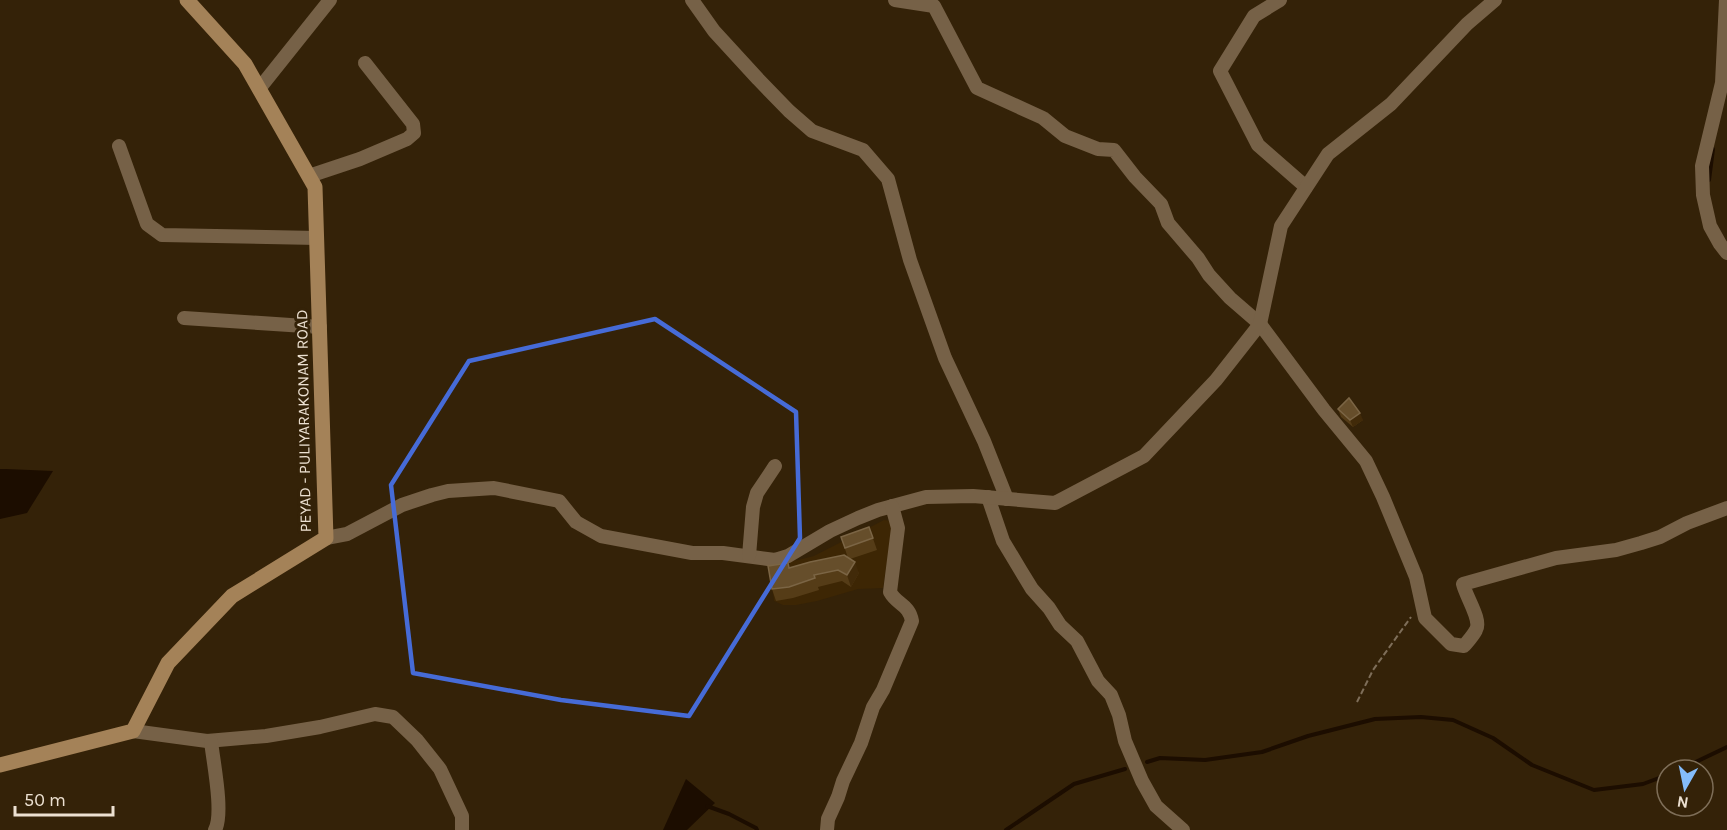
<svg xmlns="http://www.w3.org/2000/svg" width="1727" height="830" viewBox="0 0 1727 830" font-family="Karla,sans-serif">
<rect width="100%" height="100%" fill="#342208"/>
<polygon fill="#3d2604" points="884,520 893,521 883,588 858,589 817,601 796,605 783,605 774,601 770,571 788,561 798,560 814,556"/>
<g fill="#1c0d00">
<polygon points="0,469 6,469 53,471 27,513 0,519"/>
<polygon points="686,779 715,803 687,830 663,830"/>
</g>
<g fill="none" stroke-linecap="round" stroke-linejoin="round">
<g stroke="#1c0d00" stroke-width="4">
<polyline points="1709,180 1713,149"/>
<polyline points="1147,762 1160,758 1205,760 1262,752 1308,736 1375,719 1421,717 1453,720 1493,738 1532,765 1594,790 1643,784 1667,775"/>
<polyline points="1679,770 1727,747"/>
<polyline points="707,806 729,814 756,828 757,830"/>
<polyline points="1006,830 1074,784 1125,769"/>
</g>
<polyline stroke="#7e6e59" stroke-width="2" stroke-dasharray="6 3" stroke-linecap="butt" points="1357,702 1373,670 1411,617"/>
<g stroke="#766147" stroke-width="14">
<polyline points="692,0 714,31 758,79 789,111 812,131 863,150 888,179 910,260 945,358 984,441 1007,499"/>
<path d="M895,0L934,6L977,88L1043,118L1065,136L1098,149L1114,150L1135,177L1161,204L1168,223L1198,258L1209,275L1230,298L1260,324L1324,410L1366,461L1383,497L1416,577L1425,618L1451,644L1464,646C1468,641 1473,636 1476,630C1482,620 1466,597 1463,584L1556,558L1616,550L1641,543L1660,537L1687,523L1727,508"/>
<polyline points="1280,0 1254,16 1220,71 1258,145 1306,187"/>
<polyline points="1726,0 1722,83 1702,166 1703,195 1710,226 1720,244 1727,253"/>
<polyline points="259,89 330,0"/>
<polyline points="119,146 147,224 162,235 317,238"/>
<polyline points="309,176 360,159 407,139 414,133 413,124 365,63"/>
<polyline points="184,318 320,327"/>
<polyline points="988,497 1003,541 1021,571 1032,589 1049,608 1060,625 1077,641 1098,681 1111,695 1119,715 1125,741 1142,781 1156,806 1183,830"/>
<polyline points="326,538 347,534 402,505 432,495 448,491 494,488 559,501 576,522 601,536 692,553 723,553 775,560 788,556 830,531 858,518 878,510 926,497 973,496 1055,503 1144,456 1216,380 1260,324 1281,226 1328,154 1391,104 1467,24 1495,0"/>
<polyline points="749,556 753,507 757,493 775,466"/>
<polyline points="133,731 207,741 266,736 320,727 375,714 393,717 417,740 440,769 462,816 462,830"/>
<path d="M211,741C213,761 224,813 215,830"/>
<path d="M827,830L828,819L838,797L843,781L861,743L873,707L883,690L912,621C909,604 897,605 890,592L898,528L892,506"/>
</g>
<polyline stroke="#a48258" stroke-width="15" points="0,765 133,731 168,663 232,596 326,538 315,187 245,64 187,0"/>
</g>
<g fill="#553c17">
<polygon points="1338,409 1363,420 1353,427 1341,417"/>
<polygon points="869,527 877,550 850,559 859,573 851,587 842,581 818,587 819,590 793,598 776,601 772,589 790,568 848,558 841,537"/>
</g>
<g fill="#412a09">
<polygon points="1360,413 1363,420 1353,427 1350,420"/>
<polygon points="855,562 859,573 851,587 847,575"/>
</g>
<g fill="#664e2b" stroke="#7b6545" stroke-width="1.5">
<polygon points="1349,398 1360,413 1350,420 1338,409"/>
<polygon points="869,527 873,538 845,548 841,537"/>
<polygon points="844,555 855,562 847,575 838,570 814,575 815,578 789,587 772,589 768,566 788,563 789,568 810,562"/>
</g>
<path fill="none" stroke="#466bd7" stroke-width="4.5" stroke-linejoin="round" d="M655,319L796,412L800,538L689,716L561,700L413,673L391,485L469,361Z"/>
<g text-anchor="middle" stroke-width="6" stroke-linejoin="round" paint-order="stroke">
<g font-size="16" fill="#ece0d1" stroke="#342208">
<text transform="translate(303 421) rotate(-91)" y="6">PEYAD - PULIYARAKONAM ROAD</text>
</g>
</g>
<g transform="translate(1685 788) rotate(189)"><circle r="28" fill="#342208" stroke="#7e6e58" stroke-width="1.5"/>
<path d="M0-4.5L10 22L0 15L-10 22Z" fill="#84bcfb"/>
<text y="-9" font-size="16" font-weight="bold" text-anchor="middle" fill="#ece0d1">N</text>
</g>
<path d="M15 806v9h98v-9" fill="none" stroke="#ece0d1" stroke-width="3"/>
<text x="24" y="806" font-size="18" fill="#ece0d1" stroke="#342208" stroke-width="4.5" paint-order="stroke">50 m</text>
</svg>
